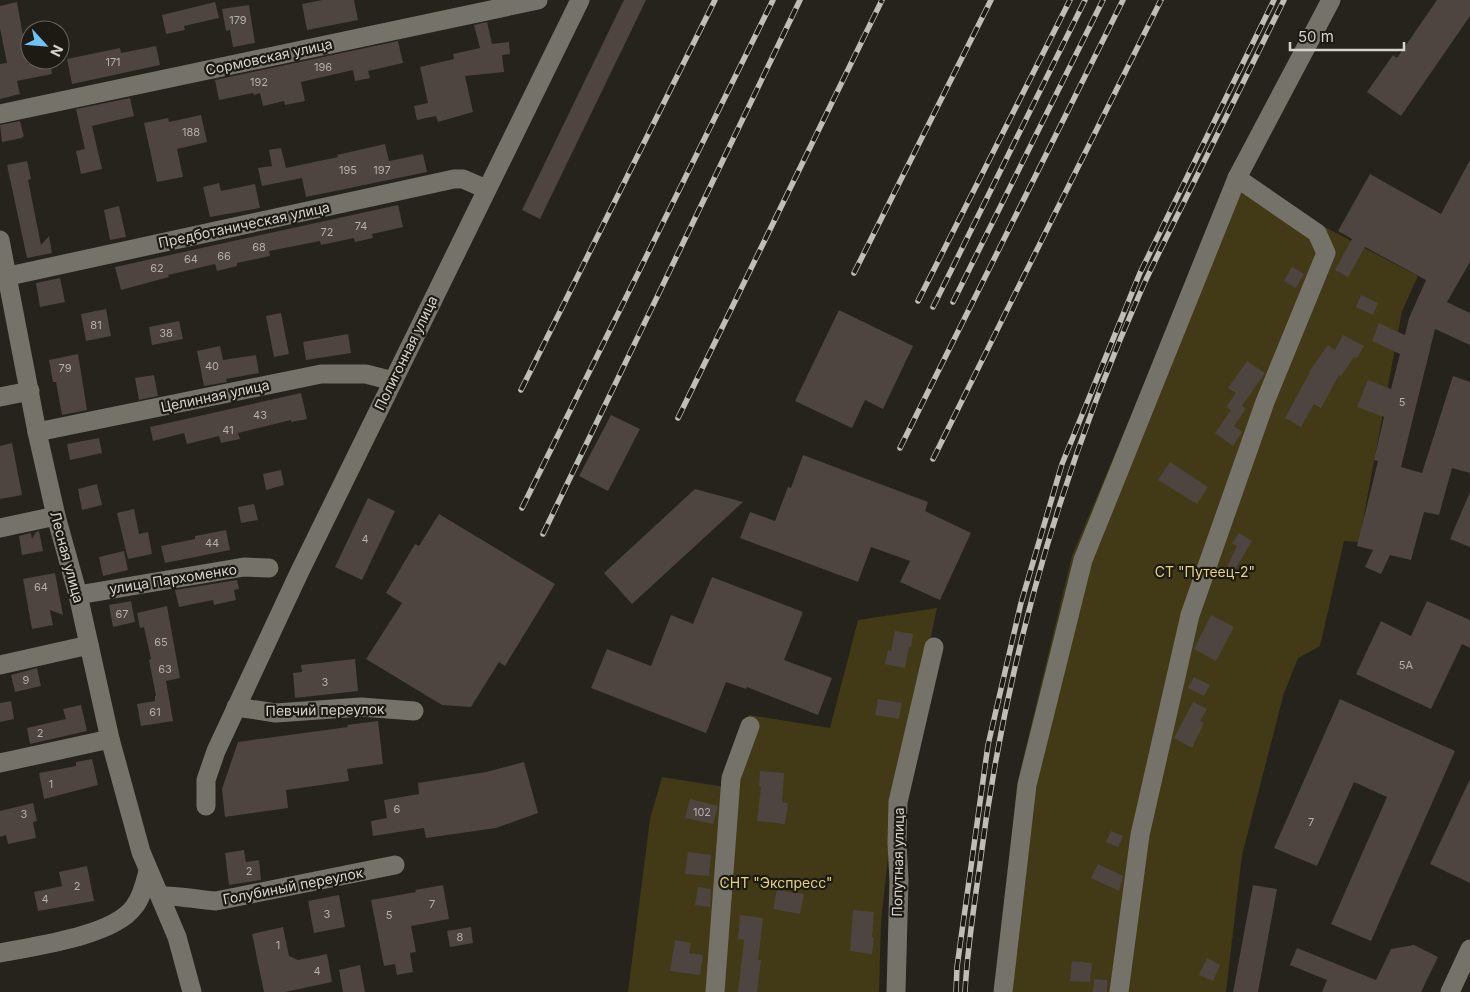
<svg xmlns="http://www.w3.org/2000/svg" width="1470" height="992" viewBox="0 0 1470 992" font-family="Inter,sans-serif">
<rect width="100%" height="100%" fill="#25231b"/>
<g fill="#423a16">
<polygon points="1228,184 1307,233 1321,225 1418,276 1402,311 1359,542 1344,541 1320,646 1298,658 1284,693 1242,855 1226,992 996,992 1017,784 1072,556"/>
<polygon points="937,608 892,820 881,922 879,992 628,992 650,819 662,777 725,787 740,748 749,715 830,728 858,620"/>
</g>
<g fill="#4e4440">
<polygon points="322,0 354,0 358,20 307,30 302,4"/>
<polygon points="624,0 646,0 540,219 522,210"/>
<polygon points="1437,0 1470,0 1470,16 1401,116 1367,92 1393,55 1397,58"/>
<polygon points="17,2 28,64 50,60 52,74 17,81 20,94 0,99 0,64 7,63 0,28 0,6"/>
<polygon points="215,2 219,18 184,26 185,30 166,34 162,15"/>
<polygon points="249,5 255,43 233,47 230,30 226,31 222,9"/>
<polygon points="487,22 492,44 509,42 510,54 502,55 504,72 465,76 473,112 438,122 436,116 417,120 414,106 428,103 420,67 454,59 453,54 480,48 474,25"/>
<polygon points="398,41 403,63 368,71 370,78 355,81 353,70 301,82 305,101 285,105 284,101 263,106 260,93 254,95 253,93 219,100 215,80"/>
<polygon points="156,46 160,65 72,84 67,59 120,48 121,53"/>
<polygon points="130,98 134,116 92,126 102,169 81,174 76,151 85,149 76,109"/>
<polygon points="201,115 207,142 177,149 183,177 157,182 144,123 168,118 169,122"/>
<polygon points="20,121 24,137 22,136 22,138 2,142 0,125"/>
<polygon points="385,144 389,161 423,154 427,172 306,197 302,178 262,186 258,168 272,166 269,150 281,148 286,168 338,157 337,155"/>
<polygon points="1470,160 1470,262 1447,302 1470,313 1470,345 1435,329 1401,467 1422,473 1453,376 1470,382 1470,473 1452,468 1439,515 1424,512 1411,560 1390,555 1381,574 1365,567 1373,550 1357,546 1378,461 1374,460 1384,417 1357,407 1368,380 1391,389 1400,354 1372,341 1379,323 1405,335 1409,318 1426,280 1365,247 1348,277 1335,270 1352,239 1338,231 1370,174 1441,214"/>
<polygon points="27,161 31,179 28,180 41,245 49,236 52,253 27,258 7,165"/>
<polygon points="219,183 221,191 255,184 260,208 210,217 203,187"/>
<polygon points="398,205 403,227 372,234 373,238 355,242 354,238 321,245 320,241 269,251 270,256 237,263 237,266 217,271 215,264 168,275 169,277 121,290 115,267"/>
<polygon points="119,206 126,237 110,240 104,210"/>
<polygon points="1292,267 1304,274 1296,288 1284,281"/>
<polygon points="60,278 65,302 40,307 36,283"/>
<polygon points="1361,295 1378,303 1373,315 1356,307"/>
<polygon points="106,309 111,336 86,341 81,314"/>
<polygon points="839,310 913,346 883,409 865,400 852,428 795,401"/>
<polygon points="281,313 289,354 274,357 266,316"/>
<polygon points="179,321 183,339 152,345 149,327"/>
<polygon points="348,334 351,353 306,360 303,342"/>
<polygon points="1343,335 1364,346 1357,358 1354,357 1341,376 1339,375 1321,408 1314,404 1301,427 1285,418 1310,372 1309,372 1328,345 1335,350"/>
<polygon points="220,346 223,360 256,355 259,373 226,379 227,382 204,386 197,351"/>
<polygon points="78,354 87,410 62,415 56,382 53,382 49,360"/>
<polygon points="1247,361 1265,373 1242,406 1246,409 1234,426 1242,432 1233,446 1215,433 1231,410 1226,407 1236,393 1228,388"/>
<polygon points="154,375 158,396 139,400 135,378"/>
<polygon points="301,393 307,419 291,422 291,420 238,433 240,439 221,443 219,436 187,444 184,433 153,441 150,427"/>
<polygon points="611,415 640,429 608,491 579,476"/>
<polygon points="99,438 102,453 70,460 67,444"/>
<polygon points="12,443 22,495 0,499 0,446"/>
<polygon points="803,455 928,502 925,511 971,533 940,600 900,582 910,561 871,547 858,582 740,538 750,512 775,521 788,487 791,488"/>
<polygon points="1170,462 1208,487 1197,504 1158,480"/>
<polygon points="281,470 284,485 266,490 263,474"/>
<polygon points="97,484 102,505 82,510 78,489"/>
<polygon points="695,489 743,502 632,604 604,573"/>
<polygon points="1470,492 1470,547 1450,539"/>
<polygon points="368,498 395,511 362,580 335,567"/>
<polygon points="254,504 258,520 241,523 238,507"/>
<polygon points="134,509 139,534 148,532 152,554 128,559 117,513"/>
<polygon points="439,514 555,584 505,666 499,662 471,707 442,705 366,659 402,603 386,593 415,544 419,546"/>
<polygon points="226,530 230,550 165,563 161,546 195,539 195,536"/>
<polygon points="39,531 43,551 22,555 19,536 31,533 32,539 36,532"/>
<polygon points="1239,533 1252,541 1234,571 1227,567 1237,546 1232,543"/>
<polygon points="124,551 128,570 103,576 99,557"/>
<polygon points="55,573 63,615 50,610 53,625 32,629 23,579"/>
<polygon points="712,577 803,612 784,660 832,678 818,715 747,687 746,689 726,682 706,733 591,688 607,649 651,666 671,615 693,624"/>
<polygon points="237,580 239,589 234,590 236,600 214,605 213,600 179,607 175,590"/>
<polygon points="131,601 135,622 113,627 109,605"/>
<polygon points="1427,601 1470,620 1470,648 1462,644 1431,709 1356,674 1381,621 1411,636"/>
<polygon points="167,606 180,678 166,681 173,721 141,726 137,704 155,701 155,696 156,696 149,660 151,659 144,627 140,628 137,613"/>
<polygon points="1211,615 1234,627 1216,661 1194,649"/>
<polygon points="895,631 913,634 911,647 909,647 905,668 885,664 888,650 891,651"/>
<polygon points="355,659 358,691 295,698 293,673 302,672 301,665"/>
<polygon points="37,668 41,686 15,692 11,675"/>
<polygon points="1194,677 1210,685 1204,696 1188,688"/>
<polygon points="878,699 902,703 899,719 875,715"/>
<polygon points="1340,699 1455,751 1371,941 1331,924 1387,797 1354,782 1317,866 1274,848"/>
<polygon points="11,701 14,719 0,722 0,703"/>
<polygon points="1193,702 1207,709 1200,721 1204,723 1192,748 1174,738"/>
<polygon points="81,705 87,731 30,744 27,728 66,719 63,709"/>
<polygon points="378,721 383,764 347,769 349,781 286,790 288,808 225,817 222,789 238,742 348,727 347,725"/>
<polygon points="92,759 98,785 44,799 39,773 76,766 76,762"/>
<polygon points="524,762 538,813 496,828 426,838 424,828 373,836 371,821 387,818 384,800 419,794 418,783 486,772"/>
<polygon points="760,771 784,773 782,802 788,803 785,824 757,821 761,787 759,786"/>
<polygon points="1470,779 1470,883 1430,864"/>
<polygon points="690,799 718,806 713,824 685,818"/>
<polygon points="33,803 37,821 33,822 36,838 8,844 6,835 0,837 0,811"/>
<polygon points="1111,831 1123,836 1118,847 1106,842"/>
<polygon points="244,850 246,862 259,860 261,880 229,885 225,853"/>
<polygon points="688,852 711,855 709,876 685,874"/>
<polygon points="1098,864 1123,876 1119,891 1091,878"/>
<polygon points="87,866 94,901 38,911 34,892 62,886 59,872"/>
<polygon points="443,885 449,919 411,926 416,952 410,953 413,972 397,975 395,964 384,966 371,900 416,892 415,890"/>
<polygon points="1253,885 1277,889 1258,992 1233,992"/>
<polygon points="698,887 711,889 710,907 695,905"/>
<polygon points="777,890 804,894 800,914 773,909"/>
<polygon points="339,895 345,927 314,933 308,901"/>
<polygon points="853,910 874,912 872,937 874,938 872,954 850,951"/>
<polygon points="740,915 763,918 758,960 761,960 757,992 738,992 744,940 738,939"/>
<polygon points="283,927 289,956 298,960 327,954 332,982 285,992 264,992 252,934"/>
<polygon points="471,927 473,943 450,947 447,931"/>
<polygon points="675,940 691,943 689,953 703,955 700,975 670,971"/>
<polygon points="1414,945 1438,957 1421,992 1322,992 1327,980 1290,965 1297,948 1376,980 1391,949"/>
<polygon points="1207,958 1220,965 1213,981 1199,975"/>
<polygon points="1072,961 1092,963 1090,982 1070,981"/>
<polygon points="360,965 365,992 343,992 339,970"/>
<polygon points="1094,979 1107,980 1107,992 1093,992"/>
</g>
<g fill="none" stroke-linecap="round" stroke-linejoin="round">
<g stroke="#757369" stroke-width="19">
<polyline points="0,114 538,0"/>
<polyline points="0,240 37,432 56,516 78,595 110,739 141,852 177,937 192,992"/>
<polyline points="0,278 454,179 463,179 486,189"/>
<polyline points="0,397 30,391"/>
<polyline points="37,432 321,374 366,374 393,381"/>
<polyline points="0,528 56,516"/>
<polyline points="78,595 244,567 269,568"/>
<polyline points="0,665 89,645"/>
<polyline points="236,707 276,713 361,707 414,711"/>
<polyline points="0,763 110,739"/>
<polyline points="206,806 206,780 216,751 299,573 580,0"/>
<path d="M161,896C179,895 197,900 216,901L395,865"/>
<path d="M0,953C35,946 113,936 134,907C142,897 145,883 148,871"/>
<polyline points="715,992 731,778 750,726"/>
<polyline points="896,992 899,880 897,843 898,802 934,647"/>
<polyline points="1003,992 1027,785 1083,560 1237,178 1331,0"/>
<polyline points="1119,992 1140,835 1190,615 1265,402 1326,253 1317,233 1237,178"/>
<polyline points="1450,992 1470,949"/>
</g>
<g stroke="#bfbdb8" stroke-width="5.5">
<g id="rail">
<polyline points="854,273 991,0"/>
<polyline points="918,301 1070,0"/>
<polyline points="953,302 1103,0"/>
<polyline points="933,307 1085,0"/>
<polyline points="521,390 715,0"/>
<polyline points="678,418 882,0"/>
<polyline points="900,448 1123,0"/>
<polyline points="933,459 1161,0"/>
<polyline points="522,508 773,0"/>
<polyline points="543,534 800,0"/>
<polyline points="956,992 957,967 988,745 1021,603 1062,464 1140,273 1274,0"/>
<path d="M965,992C967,952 973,912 979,871C1004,669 1061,470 1144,284C1158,254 1173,224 1188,194C1220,129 1252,65 1284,0"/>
</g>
</g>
<use href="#rail" stroke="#1c1a12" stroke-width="4" stroke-dasharray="11" stroke-linecap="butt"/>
</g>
<g text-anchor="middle" stroke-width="4.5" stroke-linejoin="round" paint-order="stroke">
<g font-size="11" fill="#b4b0ab">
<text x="238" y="24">179</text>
<text x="113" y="66">171</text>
<text x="323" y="71">196</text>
<text x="259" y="86">192</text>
<text x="191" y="136">188</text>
<text x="348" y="174">195</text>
<text x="382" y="174">197</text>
<text x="361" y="230">74</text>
<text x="327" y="236">72</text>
<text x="259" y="251">68</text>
<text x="224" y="260">66</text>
<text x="191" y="263">64</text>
<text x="157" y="272">62</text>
<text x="96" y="329">81</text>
<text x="166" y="337">38</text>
<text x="212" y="370">40</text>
<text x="65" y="372">79</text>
<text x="1402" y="406">5</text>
<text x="260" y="419">43</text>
<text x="228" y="434">41</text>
<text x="365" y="543">4</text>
<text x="212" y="547">44</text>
<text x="41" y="591">64</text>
<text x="122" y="618">67</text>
<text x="161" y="646">65</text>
<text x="1406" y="669">5А</text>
<text x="165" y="673">63</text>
<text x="26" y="684">9</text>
<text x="325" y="686">3</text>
<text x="155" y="716">61</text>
<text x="40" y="737">2</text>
<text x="51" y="788">1</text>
<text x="397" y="813">6</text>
<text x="702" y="816">102</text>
<text x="24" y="818">3</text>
<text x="1311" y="826">7</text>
<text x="249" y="875">2</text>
<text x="77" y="890">2</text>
<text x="45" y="903">4</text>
<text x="432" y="908">7</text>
<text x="327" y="918">3</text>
<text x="389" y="919">5</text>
<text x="460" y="941">8</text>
<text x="278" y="949">1</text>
<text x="317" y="975">4</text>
</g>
<g font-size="14" fill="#d6d4cf" stroke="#1c1a12">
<text transform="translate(269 57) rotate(-12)" y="5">Сормовская улица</text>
<text transform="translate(244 225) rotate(-12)" y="5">Предботаническая улица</text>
<text transform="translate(406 353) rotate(-64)" y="5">Полигонная улица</text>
<text transform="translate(215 396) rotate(-12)" y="5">Целинная улица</text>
<text transform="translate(67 557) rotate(75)" y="5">Лесная улица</text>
<text transform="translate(173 579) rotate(-9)" y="5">улица Пархоменко</text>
<text transform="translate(325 710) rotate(-1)" y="5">Певчий переулок</text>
<text transform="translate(898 862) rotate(-89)" y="5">Попутная улица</text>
<text transform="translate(293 886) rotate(-11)" y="5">Голубиный переулок</text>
</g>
<g font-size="14" fill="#e5d27d" stroke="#1c1a12">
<text x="1205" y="577">СТ "Путеец-2"</text>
<text x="776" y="888">СНТ "Экспресс"</text>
</g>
</g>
<g transform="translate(45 45) rotate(116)"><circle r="24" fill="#1c1a12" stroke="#66645e"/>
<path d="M0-4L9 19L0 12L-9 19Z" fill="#71c1f5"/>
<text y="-8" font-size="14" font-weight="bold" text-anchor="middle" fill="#d6d4cf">N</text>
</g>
<path d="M1290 42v8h114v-8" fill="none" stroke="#d6d4cf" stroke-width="2.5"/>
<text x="1298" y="42" font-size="15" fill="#d6d4cf" stroke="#1c1a12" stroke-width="4" paint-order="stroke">50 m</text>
</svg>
